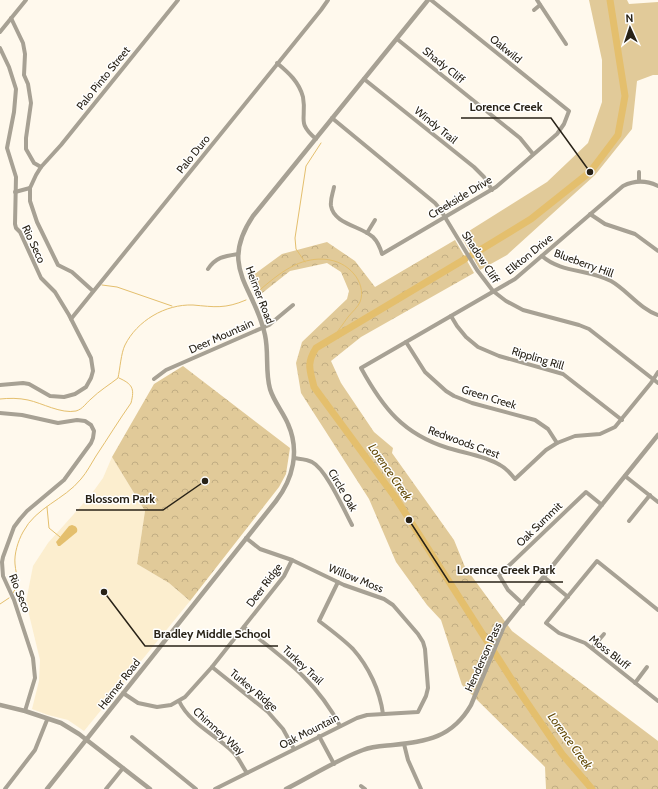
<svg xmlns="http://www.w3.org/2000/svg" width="658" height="789" viewBox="0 0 658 789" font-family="Cabin,sans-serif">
<defs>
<pattern id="park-crowns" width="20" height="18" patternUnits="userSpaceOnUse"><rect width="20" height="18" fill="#e1ca99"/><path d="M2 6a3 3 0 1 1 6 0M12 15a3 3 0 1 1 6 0" fill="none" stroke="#c1ad83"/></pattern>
</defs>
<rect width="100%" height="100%" fill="#fff9ed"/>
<polygon fill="#fceecf" points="112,457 145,511 137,564 169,583 190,601 84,731 68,720 48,715 32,709 39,681 40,660 26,602 33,566 48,543 90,496 103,478"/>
<polygon fill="#e1ca99" points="589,0 627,0 629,4 658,2 658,75 653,75 637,81 632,129 595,175 507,255 480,270 461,236 547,182 588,143 602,102 602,60"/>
<g fill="url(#park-crowns)">
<polygon points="455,240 474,273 361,337 331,361 341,383 374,432 393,448 392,453 454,540 465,567 512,631 658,741 658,789 546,789 545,767 462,685 441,620 427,605 396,562 369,499 301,393 296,363 302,342 347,299 349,291 341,272 327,263 290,271 256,298 248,279 282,254 327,242 355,261 375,287"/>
<polygon points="183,366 290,448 286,474 279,487 190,601 169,583 137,564 145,511 112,457 154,384"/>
</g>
<path fill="#e4bf6d" d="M72,525C76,526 78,528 77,532L60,546H58L56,542L69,526Z"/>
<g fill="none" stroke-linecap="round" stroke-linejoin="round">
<g stroke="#e4bf6d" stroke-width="1">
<polyline points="305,262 296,249 295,238 306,166 321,143"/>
<polyline points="102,285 117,287 172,306"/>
<path d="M255,294C267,284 280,272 295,265C314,256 339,256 354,274C360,281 364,292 360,302C358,307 352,312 348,317C343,324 338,331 332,339"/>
<path d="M0,399C9,398 19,398 28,400C42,403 61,414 76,411C83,409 86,403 91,399C99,391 109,385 118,378C120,369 121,353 125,345C137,321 165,304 193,305C215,307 225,309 246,300"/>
<polyline points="47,507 49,528 60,537"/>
<path d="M13,593C21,581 16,577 15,564C14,554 18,541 23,532C36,507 64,500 81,479C87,472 91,464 96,456C108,438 119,420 131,403C135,388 132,384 119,378"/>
<polyline points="0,604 9,598"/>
</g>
<g stroke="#e4bf6d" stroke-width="7">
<polyline points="472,255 531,219 590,172 618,135 625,96 610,0"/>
<path d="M465,259L316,348C306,364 310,370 314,387L395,497L517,688L562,754L592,789"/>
</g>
<g stroke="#a7a194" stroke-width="4">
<polyline points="537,0 566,44"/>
<polyline points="534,10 540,5"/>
<polyline points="11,18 23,43 25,54 24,75 28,84 31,103 26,138 26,149 34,163 41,167"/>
<polyline points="0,32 26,0"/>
<polyline points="397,39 520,138 533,154"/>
<polyline points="0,48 9,67 16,89 14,112 7,148 16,177 15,224 16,228 20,232 41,278 55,292 69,315 91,358 93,371 91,378 86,387 75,394 64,397 50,396 29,384 23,383 0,385"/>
<path d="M277,63C289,73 299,82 303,97C307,119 296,122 316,139"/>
<polyline points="364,79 474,167 484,177 492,190"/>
<polyline points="332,118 435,203 440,209 477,270 493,291 506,301 523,310 579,325 589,329 658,383"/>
<polyline points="639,172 639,181"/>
<path d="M658,186C646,180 635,180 623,186L515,279L361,368C383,408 403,434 448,448C464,453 486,456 500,465C506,468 511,474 515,479L546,450L557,443L575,436L600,434L615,427L651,383L658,372"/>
<path d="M334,187C333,193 330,199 331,206C334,224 361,226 373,237C378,242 380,247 382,254L496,187L557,134L564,124L569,111L431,0"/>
<polyline points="15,192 30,188"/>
<polyline points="590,214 605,224 635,234 658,251"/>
<polyline points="367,233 375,220"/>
<path d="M542,256C561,273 589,269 611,281C627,290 640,309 658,315"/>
<path d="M208,269C216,257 225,256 238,254"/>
<polyline points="93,291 72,272 58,265 37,222 30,201 30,188 36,175 41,167 61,145 178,0"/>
<polyline points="451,316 457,326 466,337 478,347 499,356 563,374 622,420"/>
<polyline points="71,319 321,10 328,0"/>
<polyline points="406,342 425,372 446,391 454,396 472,403 535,420 548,429 557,443"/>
<polyline points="154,379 166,370 269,325 293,305"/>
<polyline points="0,413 22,415 58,423 77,420 85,421 91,425 94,431 93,438 91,443 64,480 27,511 20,519 14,527 3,557 2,562 3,576 14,600 33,658 35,678 25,711"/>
<path d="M294,458C300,459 307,459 312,462C326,469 344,510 352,525"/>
<polyline points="625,476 658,502"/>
<polyline points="629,521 650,495"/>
<polyline points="544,577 568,597"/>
<path d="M338,582L319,621C331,630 343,639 353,649C369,667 380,691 383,714"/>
<polyline points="523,604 508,590 499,575 586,492 602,505"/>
<polyline points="658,610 597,561 546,623 559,633 585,643 658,701"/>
<path d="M244,627C283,658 316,680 340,726"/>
<polyline points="592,648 604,634"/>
<polyline points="212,667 268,712 283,729 294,749"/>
<polyline points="635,683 647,667"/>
<polyline points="123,693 138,703 157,707 171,705 185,697 212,667 284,576 292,560"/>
<path d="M179,701C190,724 216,735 233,752C239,758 242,766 247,773"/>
<polyline points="319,736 334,764"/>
<polyline points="132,737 196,789"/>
<polyline points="404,744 408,760 421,789"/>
<polyline points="361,786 365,789"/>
<polyline points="5,789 35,750 47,720"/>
<polyline points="106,789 123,768"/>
<polyline points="215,789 357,718 367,715 418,712 426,696 428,688 425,649 423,642 418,634 393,605 384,599 344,585 292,560 260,549 246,538"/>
</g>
<g stroke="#a7a194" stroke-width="4.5">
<polyline points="0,705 25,711 61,723 79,734 150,789"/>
<path d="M47,789L276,501C293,479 300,451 288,424C283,412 274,402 270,389C265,371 269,353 265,335C255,287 218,268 253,216L428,0"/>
<path d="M286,789C310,777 338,759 363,750C373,746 383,746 393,745C427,741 452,738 471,705L504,626L658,435"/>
</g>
</g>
<g text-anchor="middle" stroke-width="3" stroke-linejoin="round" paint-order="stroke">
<g font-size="11" fill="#282217" stroke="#fff">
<text transform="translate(506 49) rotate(39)" y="4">Oakwild</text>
<text transform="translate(444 65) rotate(39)" y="4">Shady Cliff</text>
<text transform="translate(103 78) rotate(-51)" y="4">Palo Pinto Street</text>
<text transform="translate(436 125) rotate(39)" y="4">Windy Trail</text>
<text transform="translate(193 154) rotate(-51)" y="4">Palo Duro</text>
<text transform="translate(460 197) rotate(-31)" y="4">Creekside Drive</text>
<text transform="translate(34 244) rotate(65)" y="4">Rio Seco</text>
<text transform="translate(529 254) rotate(-39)" y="4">Elkton Drive</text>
<text transform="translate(481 257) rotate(57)" y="4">Shadow Cliff</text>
<text transform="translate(584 263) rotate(20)" y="4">Blueberry Hill</text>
<text transform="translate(260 295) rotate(69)" y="4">Heimer Road</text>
<text transform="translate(221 336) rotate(-24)" y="4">Deer Mountain</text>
<text transform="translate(538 358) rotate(17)" y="4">Rippling Rill</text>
<text transform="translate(489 397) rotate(17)" y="4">Green Creek</text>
<text transform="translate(464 442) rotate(20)" y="4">Redwoods Crest</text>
<text transform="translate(343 490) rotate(60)" y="4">Circle Oak</text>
<text transform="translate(539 524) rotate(-44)" y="4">Oak Summit</text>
<text transform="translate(356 578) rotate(22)" y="4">Willow Moss</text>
<text transform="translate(264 585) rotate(-53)" y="4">Deer Ridge</text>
<text transform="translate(20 593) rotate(68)" y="4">Rio Seco</text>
<text transform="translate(610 652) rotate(38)" y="4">Moss Bluff</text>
<text transform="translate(483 657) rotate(-66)" y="4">Henderson Pass</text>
<text transform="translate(303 665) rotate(43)" y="4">Turkey Trail</text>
<text transform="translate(119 684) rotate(-52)" y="4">Heimer Road</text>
<text transform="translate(254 690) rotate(40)" y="4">Turkey Ridge</text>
<text transform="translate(219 731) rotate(42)" y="4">Chimney Way</text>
<text transform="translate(309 731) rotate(-27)" y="4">Oak Mountain</text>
</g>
<g font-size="12" font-style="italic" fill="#634a07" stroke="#fff">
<text transform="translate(390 472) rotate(55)" y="4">Lorence Creek</text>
<text transform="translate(570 741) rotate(54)" y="4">Lorence Creek</text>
</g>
</g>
<path fill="none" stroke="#282217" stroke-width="1.5" d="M590 172L551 118H461M205 481L163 510H76M409 520L449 582H563M104 592L145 646H278"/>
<g fill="#282217" stroke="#fff" stroke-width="1.5">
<circle cx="590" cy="172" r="4"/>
<circle cx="205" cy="481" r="4"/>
<circle cx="409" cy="520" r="4"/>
<circle cx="104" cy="592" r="4"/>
</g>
<g font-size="12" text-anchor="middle" font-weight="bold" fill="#282217" stroke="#fff" stroke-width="3" stroke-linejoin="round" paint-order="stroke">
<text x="506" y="111">Lorence Creek</text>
<text x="120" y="503">Blossom Park</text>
<text x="506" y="574">Lorence Creek Park</text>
<text x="212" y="638">Bradley Middle School</text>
</g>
<g transform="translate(630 28) rotate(357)" stroke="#ffffff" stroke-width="3" paint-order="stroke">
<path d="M0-3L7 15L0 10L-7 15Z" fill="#282217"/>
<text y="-6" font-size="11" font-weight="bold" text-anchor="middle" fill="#282217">N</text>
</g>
</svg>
